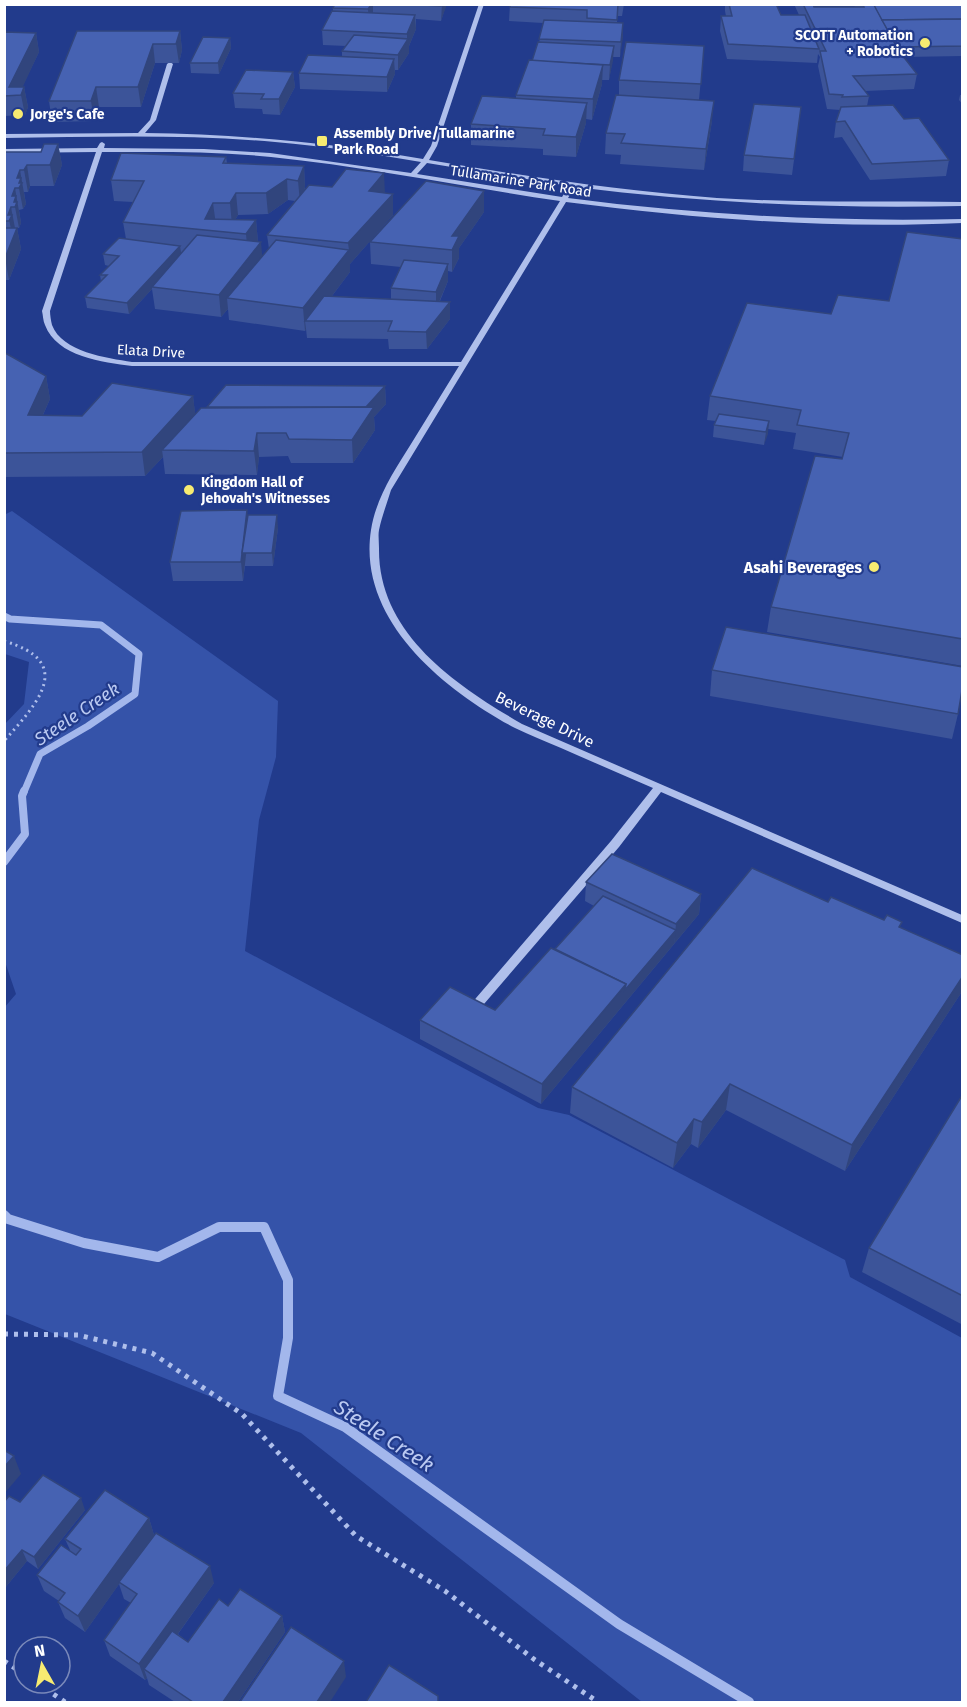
<svg xmlns="http://www.w3.org/2000/svg" width="967" height="1707" viewBox="0 0 967 1707" font-family="'Fira Sans',sans-serif">
	<rect width="100%" height="100%" fill="#223b8c"/>
	<path fill="#3553a9" d="M12,511L278,701L276,757L259,820L245,951L538,1108L569,1115L845,1260L850,1277L962,1338V1702H642L301,1433L5,1314L4,1008L16,994L4,959V725L24,704L29,662L5,654L4,515Z"/>
	<g fill="none" stroke-linecap="round" stroke-linejoin="round">
		<path stroke="#a3b7ec" stroke-width="7" d="M4,616L10,619L101,625L139,654L135,694L88,726L40,754L24,792"/>
		<path stroke="#a3b7ec" stroke-width="8" d="M4,862L25,834L22,796L24,791"/>
		<path stroke="#a3b7ec" stroke-width="10" d="M4,1215L8,1219L84,1243L158,1257L219,1227H264L288,1280V1338L278,1396L345,1427L619,1624L749,1702"/>
		<path stroke="#afbfeb" stroke-width="3" stroke-dasharray="2 4" stroke-linecap="butt" d="M4,641C76,662 38,703 4,741"/>
		<g stroke="#afbfeb" stroke-width="5" stroke-dasharray="4 6" stroke-linecap="butt">
			<path d="M4,1334L78,1335L152,1353L242,1414L356,1536L445,1591L535,1660L598,1702"/>
			<path d="M4,1661L24,1674"/>
			<path d="M37,1683L65,1702"/>
		</g>
		<path fill="#afbfeb" fill-rule="evenodd" d="M479,4H484L437,146L429,160C525,176 620,191 717,198C799,203 881,201 962,202V206C832,209 704,203 575,187L568,198C699,215 830,222 962,219V223C830,229 697,219 566,202L391,490C387,503 382,516 379,530C378,535 379,542 379,548C378,634 456,685 522,724L962,915V923L661,792L619,847L484,1004H476L474,1001L476,998L611,841L653,788C622,775 591,761 561,748C545,741 529,735 515,728C444,690 357,620 371,530C376,498 394,471 411,444C427,418 443,392 459,366H132C103,362 57,357 45,325C43,321 43,315 42,311L96,152L4,153V149L97,148L100,143L102,142L105,144L104,148L204,149L270,153L411,173L421,162C373,154 324,146 275,142C185,134 95,137 4,138V134L138,133L150,120L167,64L170,62L173,64L156,120L145,133C239,134 331,143 423,159L431,146ZM102,152C159,152 215,151 271,157C369,167 463,187 560,201L461,362H132C107,358 62,352 52,325C51,321 50,315 50,311ZM427,163L569,186L562,197L417,174Z"/>
	</g>
	<g fill="#3c5499" fill-rule="evenodd">
		<path d="M335,4H454V6L446,5L441,21L416,19V29L409,46V53L398,70H395V74L387,92L300,89L299,73L342,57V51L346,46L323,45L322,30L333,11V8Z"/>
		<path d="M510,4H624L622,16H617V23H623L620,57H613L609,80H602V84L592,120L586,119V123L576,157L543,155V149L471,145V124L516,98V95L532,61L539,43L543,23L509,21Z"/>
		<path d="M725,4H776L781,15H799L794,4H813L814,7H855L853,4H963V56L904,57L917,74L914,89L865,91L869,96L867,106L904,119L949,160L946,176L870,180L842,137L834,138L836,122L840,110L827,109L818,66L820,57L818,54L817,63L727,59L720,31L721,16H726L725,11Z"/>
		<path d="M77,31H180L182,50L179,63H155L141,107H99L94,121L52,122L49,101Z"/>
		<path d="M4,32L36,33L39,52L22,87H24L28,107L25,115L4,116Z"/>
		<path d="M230,38L231,48L219,74L191,73L190,63Z"/>
		<path d="M704,46L699,100L712,121L704,170L620,164L621,155L605,154L606,133L619,96V80Z"/>
		<path d="M293,72L295,87L280,115L263,114L262,109L235,108L233,93Z"/>
		<path d="M960,95H963V105L959,100Z"/>
		<path d="M801,107L792,175L743,171L744,155Z"/>
		<path d="M58,144L62,165L54,186H30L28,192H24L26,204L23,209L19,210L21,223L19,228H17L21,249L9,280H4V152H41Z"/>
		<path d="M226,157L227,163L304,166L305,187L304,191L385,193L393,194V215L350,264V272L332,296L391,299V288L401,267L371,264L370,242L484,212L459,248V258L452,272L448,271V281L440,301L450,302V319L427,349H389L388,339L307,338L306,329L305,331L229,320L228,309L221,317L155,309L152,289L129,314L87,308L85,297L101,281L100,275L109,266L105,265L103,254L126,239L123,222L133,202L114,201L111,180ZM288,200L295,201L267,235L269,249L262,257L258,242L256,220H235L238,215L268,214Z"/>
		<path d="M963,239V666L767,632L771,607L843,457L793,449L796,433L768,429L764,445L713,437L714,425L716,421L707,420L710,396L831,314L889,301Z"/>
		<path d="M4,353L46,376L50,399L43,415L82,416L193,396L195,414L208,408L207,407L385,386L386,404L374,417L375,430L353,463H291L288,456L259,457L257,475L165,474L163,457L145,476L4,477Z"/>
		<path d="M247,510V516L278,528L273,566H245L243,581H173L170,562Z"/>
		<path d="M712,670L958,714L952,739L710,696Z"/>
		<path d="M586,882L701,894L699,914L541,1104L420,1039V1020L495,1010L555,949L594,906L585,901Z"/>
		<path d="M828,902L901,928L963,955V990L845,1171L726,1110L698,1148L691,1144L673,1168L570,1113L572,1087Z"/>
		<path d="M963,1094V1325L862,1272L869,1248Z"/>
		<path d="M4,1502H20L85,1510L38,1569L27,1561L5,1588L4,1587Z"/>
		<path d="M149,1518L154,1535L214,1583L178,1634L188,1642L228,1606L282,1616L285,1632L238,1702H175L149,1685L147,1678L145,1680L110,1656L104,1640L131,1603L124,1599L119,1584L85,1632L65,1618L58,1602L59,1601L44,1591L37,1575L70,1550L65,1539Z"/>
	</g>
	<g fill="#31457d">
		<path d="M372,4H373V18L369,24L368,9Z"/>
		<path d="M442,4H445L446,7L441,21Z"/>
		<path d="M415,15L416,29L409,46V53L398,70V55L407,40V34Z"/>
		<path d="M623,23V38L620,57L621,42Z"/>
		<path d="M180,31L182,50L179,63L176,44Z"/>
		<path d="M36,33L39,52L19,95L9,87Z"/>
		<path d="M230,38L231,48L219,74L218,63Z"/>
		<path d="M153,44L155,63L141,107L138,87Z"/>
		<path d="M614,46L613,61L609,80L610,65Z"/>
		<path d="M394,59L395,74L387,92V77Z"/>
		<path d="M603,65L602,84L592,120L593,99Z"/>
		<path d="M293,72L295,87L280,115L279,99Z"/>
		<path d="M24,87L28,107L25,115L21,95Z"/>
		<path d="M96,87L99,107L94,121L91,101Z"/>
		<path d="M714,101L712,121L704,170L706,149Z"/>
		<path d="M587,103L586,123L576,157V137Z"/>
		<path d="M58,144L62,165L54,186L50,165Z"/>
		<path d="M27,165L30,186L28,192L24,170Z"/>
		<path d="M304,166L305,187L300,202L298,181Z"/>
		<path d="M20,170L25,199L26,204L23,209L17,178Z"/>
		<path d="M384,173L385,194L369,191Z"/>
		<path d="M287,179L288,200L268,214L266,193Z"/>
		<path d="M15,188L21,223L19,228L15,207L12,196Z"/>
		<path d="M484,191V212L459,248V258L452,272V236Z"/>
		<path d="M236,193L238,215L232,225L230,203Z"/>
		<path d="M393,194V215L350,264V272L313,321H305L306,329L305,331L303,308L349,250L348,243Z"/>
		<path d="M213,203L216,225L205,219Z"/>
		<path d="M11,207L15,228H17L21,249L9,280L5,258L13,238L8,215Z"/>
		<path d="M256,220L258,242L248,256L246,234Z"/>
		<path d="M261,242L263,264L227,298L228,309L221,317L219,295Z"/>
		<path d="M180,246L182,258L152,287V289L129,314L127,303Z"/>
		<path d="M448,264V281L436,309V292Z"/>
		<path d="M450,302V319L427,349L426,332Z"/>
		<path d="M46,376L50,399L32,439L28,415Z"/>
		<path d="M385,386L386,404L374,417L375,430L353,463L352,440L366,407Z"/>
		<path d="M193,396L196,420L162,450L163,457L145,476L142,452Z"/>
		<path d="M769,421L768,434L764,445L766,432Z"/>
		<path d="M257,433L259,457L257,475L254,451Z"/>
		<path d="M247,510L249,529L243,581L241,562Z"/>
		<path d="M277,515L278,528L273,566L272,553Z"/>
		<path d="M701,894L699,914L674,944L676,924Z"/>
		<path d="M676,930L674,944L541,1104L542,1084L626,984Z"/>
		<path d="M963,976V990L845,1171L852,1145Z"/>
		<path d="M730,1084L726,1110L698,1148L702,1122Z"/>
		<path d="M694,1119L691,1144L673,1168L677,1143Z"/>
		<path d="M14,1456L21,1474L4,1494V1467Z"/>
		<path d="M81,1498L85,1510L38,1569L34,1557Z"/>
		<path d="M149,1518L154,1535L85,1632L78,1616Z"/>
		<path d="M22,1550L27,1561L5,1588L4,1586V1571Z"/>
		<path d="M210,1566L214,1583L150,1673L144,1669L147,1678L145,1680L139,1664Z"/>
		<path d="M282,1616L285,1632L238,1702H223Z"/>
		<path d="M344,1661L346,1677L330,1702H317Z"/>
	</g>
	<g fill="#4662b2" stroke="#31457d" stroke-width="1.5">
		<path d="M335,4H372L368,9L333,8Z"/>
		<path d="M405,4H442L441,6Z"/>
		<path d="M510,4H618L617,20L587,18V10L510,7Z"/>
		<path d="M729,4H776L781,15H805L819,49L728,44L721,16H732Z"/>
		<path d="M803,4H813L814,7H864L863,4H874L899,51L917,74L853,76L869,96L842,97L843,95L829,94L820,51H826Z"/>
		<path d="M963,4V19L882,20L874,5Z"/>
		<path d="M332,11L415,15L407,34L322,30Z"/>
		<path d="M963,19V46L897,47L882,20Z"/>
		<path d="M544,20L623,23L621,42L539,39Z"/>
		<path d="M77,31H180L176,44H153L138,87H96L91,101H49Z"/>
		<path d="M4,32L36,33L9,87H24L21,95L4,96Z"/>
		<path d="M354,35L408,39L398,55L342,51Z"/>
		<path d="M203,37L230,38L218,63H190Z"/>
		<path d="M538,42L614,46L610,65L532,61Z"/>
		<path d="M626,42L704,46L701,84L619,80Z"/>
		<path d="M308,55L394,59L387,77L299,73Z"/>
		<path d="M529,60L603,65L593,99L516,95Z"/>
		<path d="M246,70L293,72L279,99H261L264,94L233,93Z"/>
		<path d="M616,95L714,101L706,149L621,143L625,134L606,133Z"/>
		<path d="M482,96L587,103L576,137L543,135L545,129L471,124Z"/>
		<path d="M754,104L801,107L794,159L744,155Z"/>
		<path d="M893,105L904,119L919,118L949,160L872,164L845,121L836,122L841,107Z"/>
		<path d="M44,144H58L50,165H27L24,170H20L17,178H21L19,183H22L19,188H15L12,196H16L14,202H17L15,207H11L8,215H12L9,221H4V152H41Z"/>
		<path d="M121,153L226,157L223,163L304,166L298,181L287,179L266,193H236L230,203H213L205,219L256,220L246,234L123,222L144,181L111,180Z"/>
		<path d="M346,169L384,173L369,191L393,194L348,243L267,235L309,185L332,187Z"/>
		<path d="M426,181L484,191L452,236H459L452,250L370,242Z"/>
		<path d="M4,228H17L5,258H4Z"/>
		<path d="M907,232L963,239V639L771,607L815,456L842,459L849,433L797,425L801,410L710,396L747,303L831,314L838,295L889,301Z"/>
		<path d="M197,235L261,242L219,295L152,287Z"/>
		<path d="M119,238L180,246L127,303L85,297L107,275H100L119,256L103,254Z"/>
		<path d="M276,240L349,250L303,308L227,298Z"/>
		<path d="M404,260L448,264L436,292L391,288Z"/>
		<path d="M324,296L450,302L426,332L388,331L392,321H305Z"/>
		<path d="M4,353L7,354L46,376L28,415L82,416L112,383L193,396L142,452L4,453Z"/>
		<path d="M226,385L385,386L366,407H207Z"/>
		<path d="M374,407L352,440L289,439L286,433H257L254,451L162,450L201,408Z"/>
		<path d="M719,414L769,421L766,432L714,425Z"/>
		<path d="M247,510L241,562H170L181,511Z"/>
		<path d="M248,515H277L272,553H242Z"/>
		<path d="M726,627L963,667V684L958,714L712,670Z"/>
		<path d="M612,854L701,894L676,924L586,882Z"/>
		<path d="M752,868L828,902L831,897L884,920L887,915L902,922L899,927L963,955V976L852,1145L730,1084L702,1122L694,1119L677,1143L572,1087Z"/>
		<path d="M603,896L676,930L625,990L626,984L555,949Z"/>
		<path d="M551,948L626,984L542,1084L420,1020L450,987L495,1010Z"/>
		<path d="M963,1094V1296L869,1248Z"/>
		<path d="M4,1450L14,1456L4,1467Z"/>
		<path d="M43,1475L81,1498L34,1557L22,1550L4,1571V1502L9,1496L20,1502Z"/>
		<path d="M105,1490L149,1518L78,1616L58,1602L65,1593L37,1575L61,1545L76,1555L81,1549L65,1539Z"/>
		<path d="M156,1533L210,1566L139,1664L104,1640L137,1594L119,1582Z"/>
		<path d="M240,1589L282,1616L223,1702H193L144,1669L172,1631L188,1642L219,1599L228,1606Z"/>
		<path d="M291,1627L344,1661L317,1702H240Z"/>
		<path d="M389,1665L438,1696V1702H366Z"/>
	</g>
	<g fill="#f7eb71" stroke="#223b8c" stroke-width="2">
		<circle cx="925" cy="43" r="6"/>
		<circle cx="18" cy="114" r="6"/>
		<rect x="316" y="135" width="12" height="12" rx="3"/>
		<circle cx="189" cy="490" r="6"/>
		<circle cx="874" cy="567" r="6"/>
	</g>
	<g text-anchor="middle" stroke-width="4.5" stroke-linejoin="round" paint-order="stroke">
		<g font-size="14" font-weight="bold" fill="#fff" stroke="#223b8c" text-anchor="start">
			<text x="913" y="40" text-anchor="end">SCOTT Automation<tspan x="913" dy="16">+ Robotics</tspan></text>
			<text x="30" y="119">Jorge's Cafe</text>
			<text x="334" y="138">Assembly Drive/Tullamarine<tspan x="334" dy="16">Park Road</tspan></text>
			<text x="201" y="487">Kingdom Hall of<tspan x="201" dy="16">Jehovah's Witnesses</tspan></text>
		</g>
		<g font-size="14" fill="#fff" stroke="#223b8c">
			<text transform="translate(521 181) rotate(9)" y="5">Tullamarine Park Road</text>
			<text transform="translate(151 351) rotate(3)" y="5">Elata Drive</text>
		</g>
		<g font-size="16" font-weight="bold" fill="#fff" stroke="#223b8c" text-anchor="end">
			<text x="862" y="573">Asahi Beverages</text>
		</g>
		<g font-size="16" fill="#fff" stroke="#223b8c">
			<text transform="translate(545 719) rotate(26)" y="6">Beverage Drive</text>
		</g>
		<g font-size="18" font-style="italic" fill="#bbcaf2" stroke="#223b8c">
			<text transform="translate(77 714) rotate(-34)" y="6">Steele Creek</text>
		</g>
		<g font-size="21" font-style="italic" fill="#bbcaf2" stroke="#223b8c">
			<text transform="translate(384 1436) rotate(33)" y="7">Steele Creek</text>
		</g>
	</g>
	<rect width="967" height="1707" fill="none" stroke="#ffffff" stroke-width="12"/>
	<g transform="translate(42 1665) rotate(351)"><circle r="28" fill="#223b8c" stroke="#7a89ba" stroke-width="1.5"/>
	<path d="M0-4.5L10 22L0 15L-10 22Z" fill="#f7eb71"/>
	<text y="-9" font-size="16" font-weight="bold" text-anchor="middle" fill="#ffffff">N</text>
	</g>
</svg>
